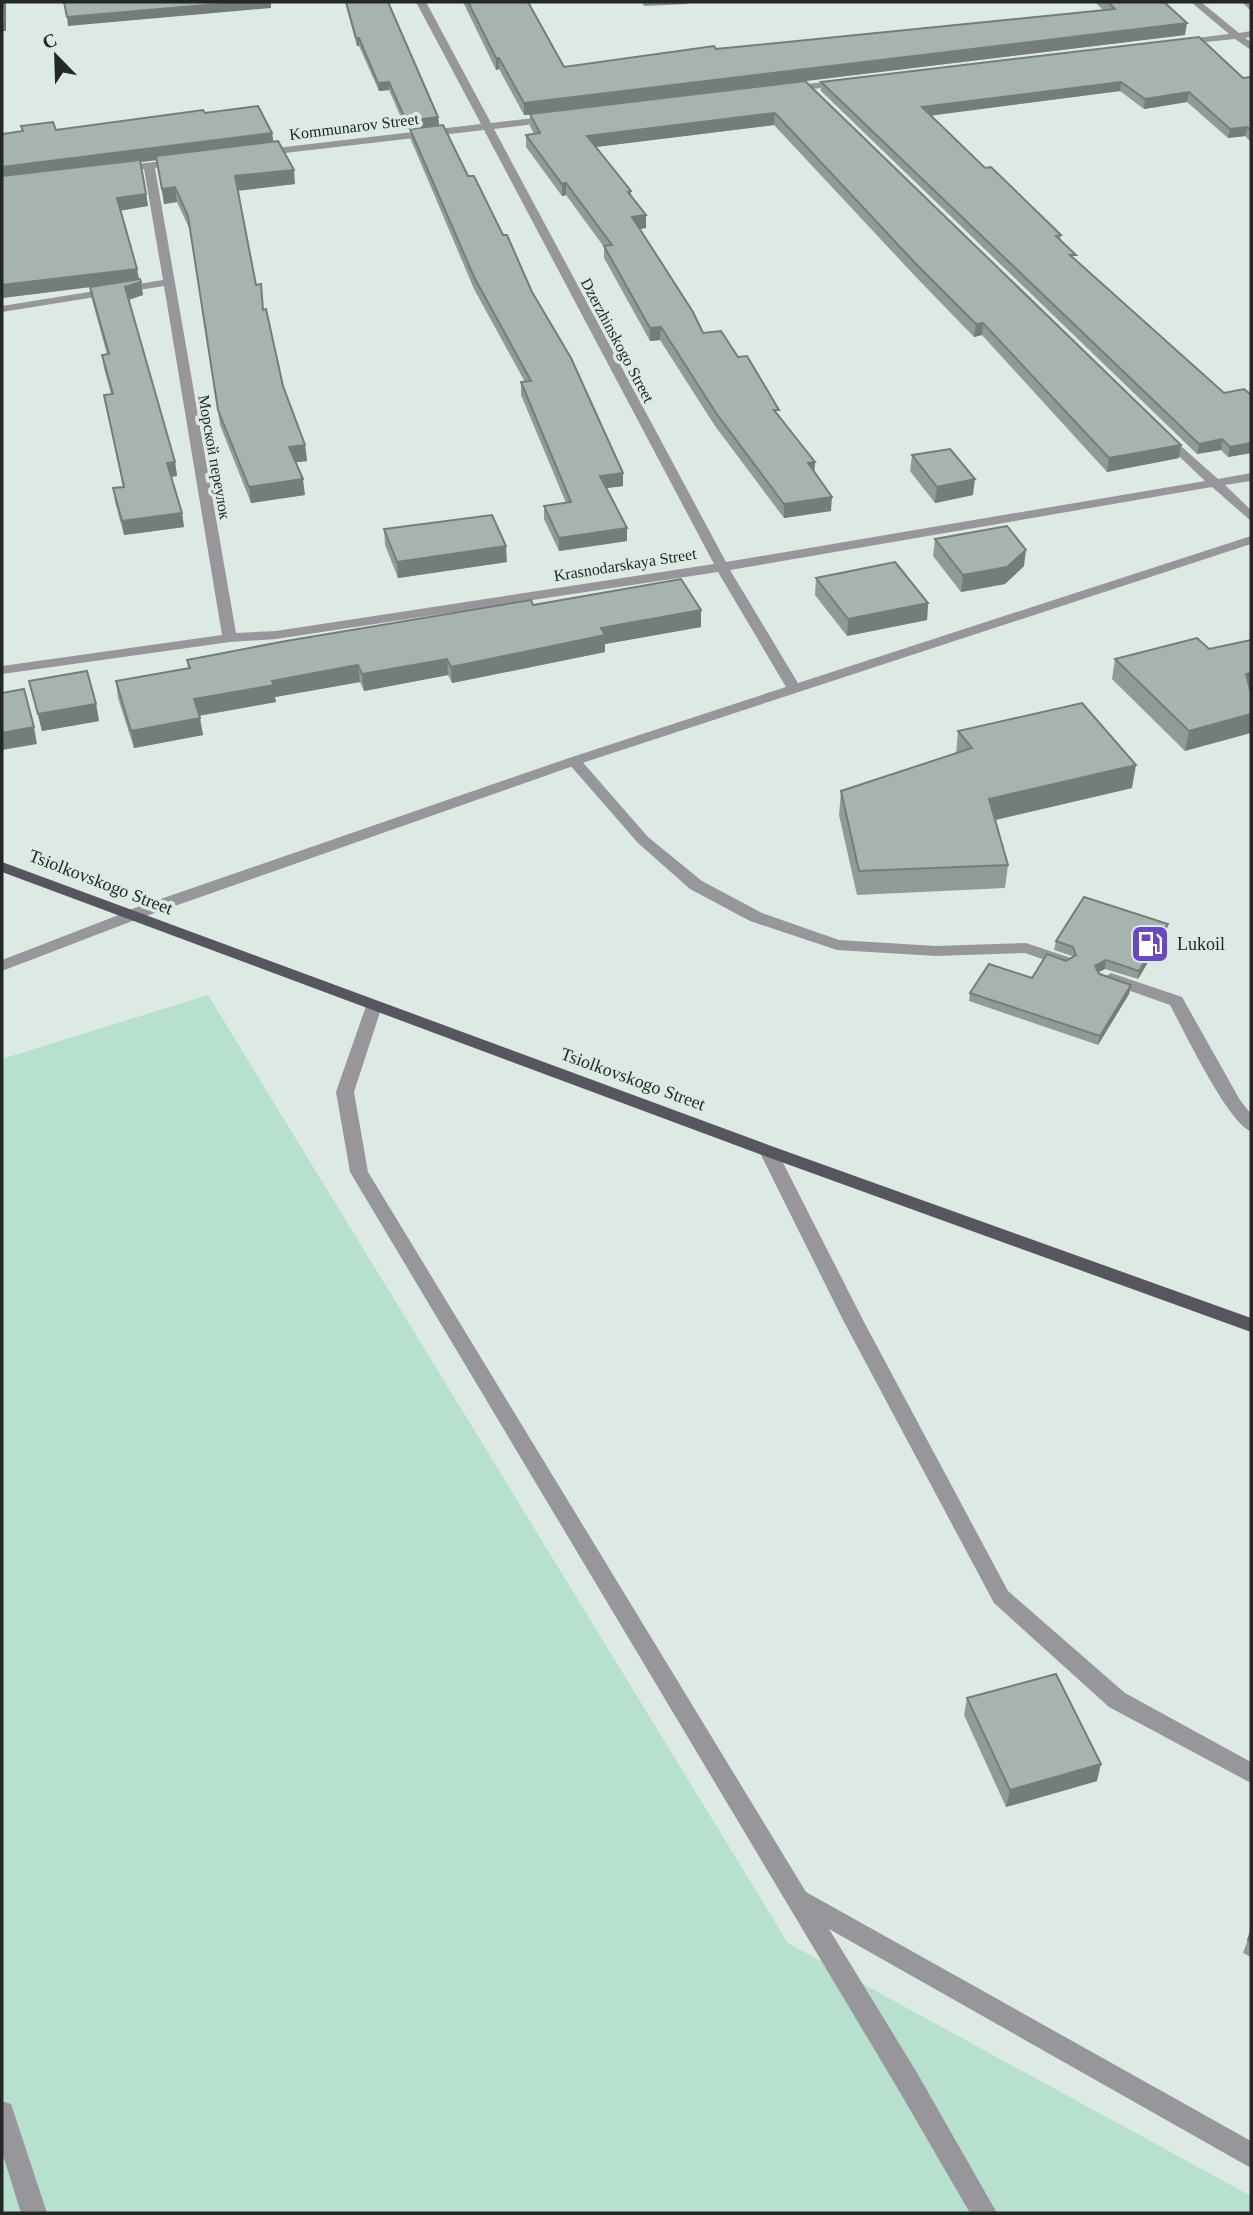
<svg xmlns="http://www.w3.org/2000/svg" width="1253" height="2215" viewBox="0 0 1253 2215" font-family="Georgia,serif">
	<rect width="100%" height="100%" fill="#ddeae4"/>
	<path fill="#b8e0cf" d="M208,995L788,1943L1251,2196V2213H2V1059Z"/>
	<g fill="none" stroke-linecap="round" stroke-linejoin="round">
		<g fill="#97979b" fill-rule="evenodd">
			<path d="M574,757L579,758L648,837L702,881L762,913L839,940L936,946L1026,943L1071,958L1073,962L1065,967L1025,953L936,956L837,950L750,921L690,889L638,843L569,764L567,761Z"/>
			<path d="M129,911L135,912L137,916L135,920L2,971V960Z"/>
			<path d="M1111,973L1182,997L1240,1100L1251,1114V1131C1229,1125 1183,1029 1170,1005L1105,982L1103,978Z"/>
			<path d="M374,1000L382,1006L354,1092L368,1172L806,1892L1251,2141V2168L829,1929L916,2071L997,2213H970L898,2089L350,1172L336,1092L366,1006Z"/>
			<path d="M768,1145L777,1151L864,1322L1008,1591L1125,1693L1251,1762V1783L1109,1707L994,1603L844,1322L759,1151Z"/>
			<path d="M2,2101L11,2104L14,2113L47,2213H21L2,2152Z"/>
		</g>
		<g fill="#97979b" fill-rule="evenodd">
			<path d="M416,2H426L491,123L551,116L556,119L551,122L494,129L726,562L1205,481L1161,439L1159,436L1165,432L1218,479L1251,473V481L1225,485L1251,510V521L1212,487L730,570L798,683L1251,536V544L579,764L135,920H123L121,916L123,912L569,758L786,687L718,572L276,639L230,642L2,674V666L222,635L164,286L2,312V306L163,280L144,169L116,171L115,169L120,166L179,159L184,162L155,168L236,633L276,631L714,564L484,130L259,156L254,153L259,150L481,124Z"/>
			<path d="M1191,2H1201L1239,33L1251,31V37L1245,38L1251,42V50L1235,39L1177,45V41L1180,40L1229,34Z"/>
			<path d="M843,80L848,83L847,85L787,92L782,89L787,86Z"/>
		</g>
		<path fill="#57565e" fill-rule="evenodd" d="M2,862L774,1147L1251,1318V1332L762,1155L2,872Z"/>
	</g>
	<g fill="#909a96">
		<path d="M345,2H388L438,117L439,125L503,235L532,292L623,486L606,488L627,541L559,551L544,519V506L566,503L521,395V382H525L474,289L411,140L410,129H406L389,90L379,91L359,46H357Z"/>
		<path d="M463,2H528L564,67L716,49L1103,10L1095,2H1164L1185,35L805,81L1181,445L1179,458L1107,472L982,335L974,337L915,276L774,125L596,147L631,191V197L646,215V228L640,229L703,333L779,417L815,462L814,472L831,511L784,518L715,426L660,340L650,341L604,258V247L566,195L562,196L526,147V135L534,134L530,126V115H524L499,69L496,70Z"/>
		<path d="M642,2H688V4L644,6Z"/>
		<path d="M1242,2H1251V11Z"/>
		<path d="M1243,78L1251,79V142L1245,136L1228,138L1187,102L1144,109L1120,91L930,115L985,168L1061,235L1060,240L1075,260L1224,393L1251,395V453L1228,457L1221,450L1197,454L821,91V82Z"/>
		<path d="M205,113L272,133L273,142L295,184L238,190L256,285L283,386L305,445L307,461L296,462L305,495L251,503L220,425L190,230L177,202L164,204L157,160L141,162L148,206L120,210L137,269L143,295L129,300L175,462L177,476L171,477L182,513L184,527L124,535L115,502L113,488L123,487L104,395L111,394L104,368L102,355L107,354L92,300L90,287L2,298V134L22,131L21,126L56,130Z"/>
		<path d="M912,455L973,495L935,503L910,471Z"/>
		<path d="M384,529L507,562L398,578L385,545Z"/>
		<path d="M935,539L1024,566L1005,584L961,592L933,556Z"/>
		<path d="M816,578L928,603L927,620L847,636L815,595Z"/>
		<path d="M533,605L701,627L605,644V652L452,683L448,675L364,691L360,682L275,697L276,702L199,716L203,735L134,748L118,698L116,681L188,668L187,660Z"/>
		<path d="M1115,659L1251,693L1185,751L1112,679Z"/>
		<path d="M29,681L96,704L99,721L42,731Z"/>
		<path d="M958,731L1132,788L996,820L1008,865L1005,888L857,895L839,815L841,791L956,754Z"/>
		<path d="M1166,932L1138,979L1105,969L1098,972L1131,985L1129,994L1098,1045L969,1001L970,993L1032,978L1072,957V956L1054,950L1056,941Z"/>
		<path d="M967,1698L1097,1781L1006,1807L964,1715Z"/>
		<path d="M1251,1931V1957L1243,1953Z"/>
	</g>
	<g fill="#757d7a">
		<path d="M4,2H6V31H2Z"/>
		<path d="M241,2H271V8L68,26L67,17Z"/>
		<path d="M1187,23L1185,35L524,115V103Z"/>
		<path d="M356,38H359V46H357Z"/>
		<path d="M496,58H499V69L496,70Z"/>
		<path d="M389,82V90L379,91L378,83Z"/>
		<path d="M1121,82L1120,91L921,117L922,107Z"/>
		<path d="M1189,92L1187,102L1144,109L1145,99Z"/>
		<path d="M775,113L774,125L587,148V136Z"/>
		<path d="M438,117L439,125L406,129V121Z"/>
		<path d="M1247,127L1245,136L1228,138L1230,129Z"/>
		<path d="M272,133L274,145L2,180V167Z"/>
		<path d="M294,170L295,184L237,191L235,176Z"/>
		<path d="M566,183V195L562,196V184Z"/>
		<path d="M175,187L177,202L164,204L162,189Z"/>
		<path d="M146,194L148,206L119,211L117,198Z"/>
		<path d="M646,215V228L632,230V217Z"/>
		<path d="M137,269L139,281L2,298V285Z"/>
		<path d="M141,282L143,295L127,300L125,287Z"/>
		<path d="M983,323L982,335L974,337L976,324Z"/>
		<path d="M661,327L660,340L650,341V328Z"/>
		<path d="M1222,439L1221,450L1197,454L1199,444Z"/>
		<path d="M1251,443V453L1228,457L1230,447Z"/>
		<path d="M305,445L307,461L291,463L289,447Z"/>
		<path d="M1181,445L1179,458L1107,472L1109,458Z"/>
		<path d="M175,462L177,476L169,477L167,463Z"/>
		<path d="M815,462L814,476L808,463Z"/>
		<path d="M623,473V486L600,489V476Z"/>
		<path d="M303,479L305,495L251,503L249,487Z"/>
		<path d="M975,479L973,495L935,503L937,487Z"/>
		<path d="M832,497L831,511L784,518V504Z"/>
		<path d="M182,513L184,527L124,535L122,521Z"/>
		<path d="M627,528V541L559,551V538Z"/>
		<path d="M506,546L507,562L398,578L397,562Z"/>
		<path d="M1026,550L1024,566L1005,584L961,592L963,575Z"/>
		<path d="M928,603L927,620L847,636L848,619Z"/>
		<path d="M701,610V627L605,644V652L452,683L451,667L601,628Z"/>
		<path d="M447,659L448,675L364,691L362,674Z"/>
		<path d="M358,665L360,682L275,697L276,702L196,716L194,699L272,681Z"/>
		<path d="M1251,673V691L1246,674Z"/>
		<path d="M96,704L99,721L42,731L38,714Z"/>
		<path d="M1251,714V733L1185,751L1189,731Z"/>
		<path d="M200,718L203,735L134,748L131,731Z"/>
		<path d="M34,727L37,744L2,750V733Z"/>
		<path d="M1136,765L1132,788L986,822L989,799Z"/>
		<path d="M1168,924L1166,932L1138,979L1139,971Z"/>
		<path d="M1106,960L1105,969L1093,975L1095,966Z"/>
		<path d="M1131,985L1129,994L1098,1045L1100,1036Z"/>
		<path d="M1101,1764L1097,1781L1006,1807L1010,1790Z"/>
	</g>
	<g fill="#a7b3ae" stroke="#757d7a" stroke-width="2">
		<path d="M2,2H4L5,22H2Z"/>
		<path d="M64,2H241L67,17Z"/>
		<path d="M346,2H388L438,117L406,121L389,82L378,83L359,38H356Z"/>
		<path d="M468,2H528L564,67L714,46L716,49L1115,9L1108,2H1164L1187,23L524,103L499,58H496Z"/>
		<path d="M1199,37L1243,78L1250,77L1251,79V131L1247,127L1230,129L1189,92L1145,99L1121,82L922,107L985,168L991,167L1061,235L1056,236L1076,255H1070L1224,393L1244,389L1251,395V443L1230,447L1222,439L1199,444L821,82Z"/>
		<path d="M805,81L1181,445L1109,458L983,323L976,324L916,264L775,113L587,136L631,191L628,192L646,215L632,217L693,312L703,333L721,331L738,357L747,356L779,410H774L815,462L808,463L832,497L784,504L716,413L661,327L650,328L604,246L612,245L566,183L562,184L526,135L540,133L530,114Z"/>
		<path d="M258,106L272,133L2,167V134L23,131L21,126L53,122L56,130L203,110L205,113Z"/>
		<path d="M443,125L468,176H474L503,235H507L532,292L571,358L623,473L600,476L627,528L559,538L544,506L571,502L521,382L531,381L474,277L410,129Z"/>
		<path d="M278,141L294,170L235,176L256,285L261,284L263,310L266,309L283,386L305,445L289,447L303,479L249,487L218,410L188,216L175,187L162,189L156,156Z"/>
		<path d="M140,160L146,194L117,198L137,269L2,285V176Z"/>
		<path d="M140,279L141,282L125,287L175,462L167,463L182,513L122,521L113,488L124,487L104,395L113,394L102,355L109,354L90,287Z"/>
		<path d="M950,449L975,479L937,487L912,455Z"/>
		<path d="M492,515L506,546L397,562L384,529Z"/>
		<path d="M1007,526L1026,550L1007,567L963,575L935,539Z"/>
		<path d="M895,562L928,603L848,619L816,578Z"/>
		<path d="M681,579L701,610L601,628L605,635L451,667L447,659L362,674L358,665L272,681L274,685L194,699L200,718L131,731L116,681L190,668L187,660L286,641L531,600L533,605Z"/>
		<path d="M1197,638L1209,649L1251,640V673L1246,674L1251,693V714L1189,731L1115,659Z"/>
		<path d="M87,671L96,704L38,714L29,681Z"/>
		<path d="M24,689L34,727L2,733V693Z"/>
		<path d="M1082,703L1136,765L989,799L1008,865L859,871L841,791L972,748L958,731Z"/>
		<path d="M1084,897L1168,924L1139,971L1106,960L1095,966L1099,974L1131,985L1100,1036L970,993L989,964L1032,978L1047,954L1066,961L1076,955L1073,947L1056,941Z"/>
		<path d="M1056,1674L1101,1764L1010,1790L967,1698Z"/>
		<path d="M1251,1931V1941L1248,1940Z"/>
	</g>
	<defs>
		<symbol id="fuel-square" viewBox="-11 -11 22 22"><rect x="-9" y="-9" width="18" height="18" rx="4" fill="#6a48c0" stroke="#ddeae4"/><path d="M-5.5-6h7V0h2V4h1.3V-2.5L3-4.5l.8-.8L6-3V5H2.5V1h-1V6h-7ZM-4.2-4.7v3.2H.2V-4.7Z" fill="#fff"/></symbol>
	</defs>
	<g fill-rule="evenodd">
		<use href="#fuel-square" x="1128" y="922" width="44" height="44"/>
	</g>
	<g text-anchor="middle" stroke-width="7" stroke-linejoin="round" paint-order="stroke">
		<g font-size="16" fill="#232826" stroke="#ddeae4">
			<text transform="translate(354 126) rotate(-7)" y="6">Kommunarov Street</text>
			<text transform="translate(618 340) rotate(62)" y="6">Dzerzhinskogo Street</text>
			<text transform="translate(215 457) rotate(80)" y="6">Морской переулок</text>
			<text transform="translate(625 564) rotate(-9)" y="6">Krasnodarskaya Street</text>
		</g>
		<g font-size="18" fill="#232826" stroke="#ddeae4">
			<text transform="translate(101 882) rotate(21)" y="6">Tsiolkovskogo Street</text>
			<text transform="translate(633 1079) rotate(20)" y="6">Tsiolkovskogo Street</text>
		</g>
		<g font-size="18" fill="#232826" stroke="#ddeae4" text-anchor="start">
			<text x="1177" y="950">Lukoil</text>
		</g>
	</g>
	<rect width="1253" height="2215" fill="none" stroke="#232826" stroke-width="7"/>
	<g transform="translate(56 56) rotate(337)" stroke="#ddeae4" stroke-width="5" paint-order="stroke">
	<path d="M0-5L12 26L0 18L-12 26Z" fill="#232826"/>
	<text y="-10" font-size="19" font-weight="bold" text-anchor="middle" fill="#232826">С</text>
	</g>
</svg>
